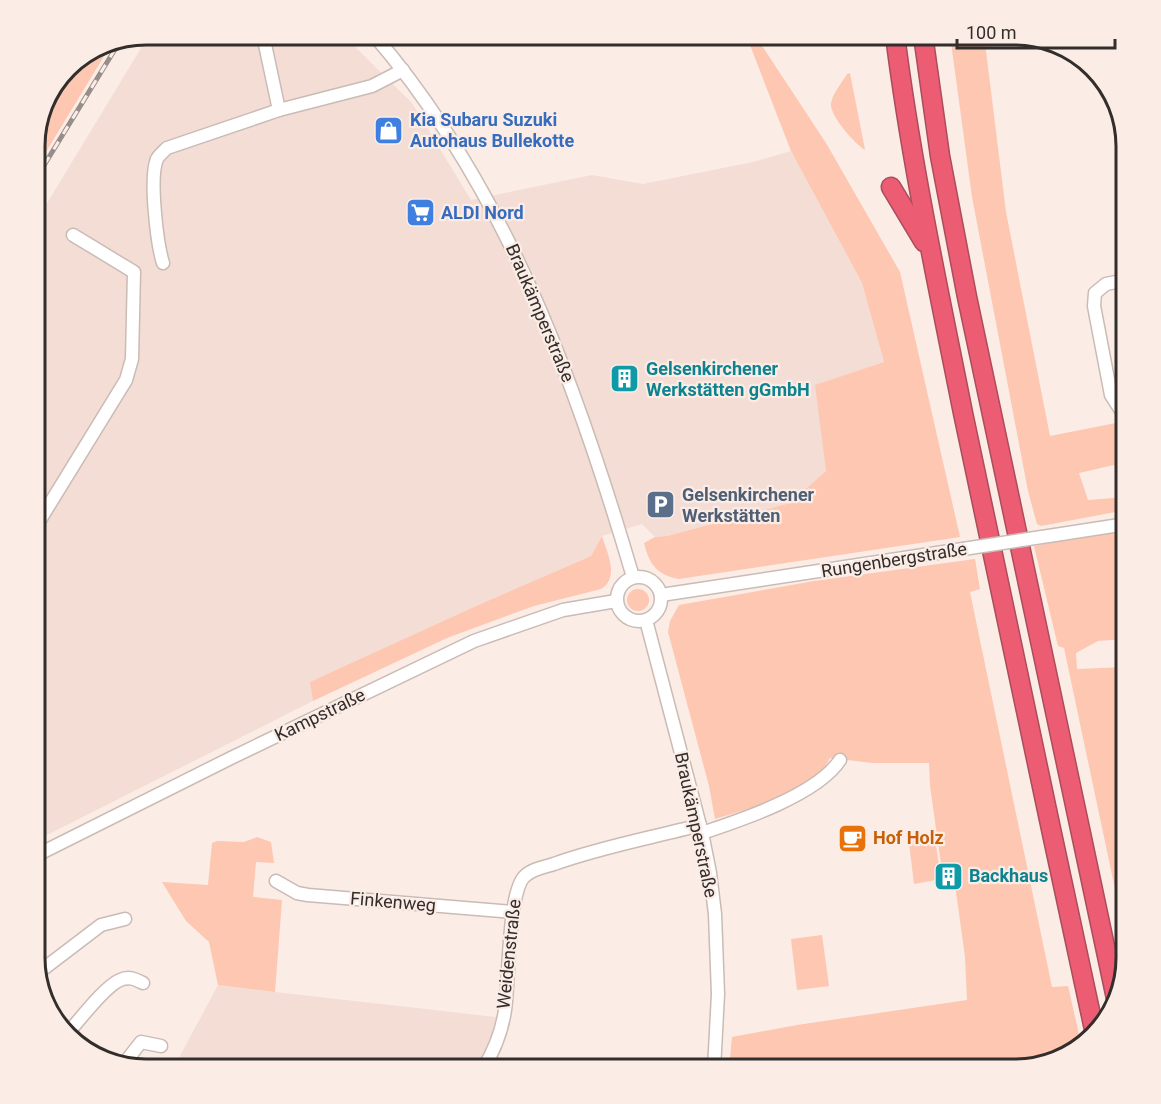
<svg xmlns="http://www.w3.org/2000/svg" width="1161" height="1104" viewBox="0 0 1161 1104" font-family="Roboto,sans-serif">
	<rect width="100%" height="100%" fill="#fbece6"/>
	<g fill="#f4ddd5">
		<path d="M149,35H343L412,103L471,200L592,175L643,184L753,162L791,151L862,283L884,362L816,385L826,471L790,503L667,536L655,537L642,524L602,536L591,556L476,606L311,682L313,701L35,841V223Z"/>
		<path d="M218,985L275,992L496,1017L489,1044L477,1069H173Z"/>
	</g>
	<g fill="#fdc7b1">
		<path d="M704,35H755L826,143L900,272L960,537L679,579C657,575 649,564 644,543L655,537L667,536L790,503L826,471L815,385L884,362L862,283L791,151L748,40Z"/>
		<path d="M950,35H984L1006,212L1050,436L1126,421V471L1116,473L1114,465L1079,473L1088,500L1126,497V510L1041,526L1037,524L1028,491L972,197Z"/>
		<path d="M109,48L35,170V139L41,116L76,61Z"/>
		<path d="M850,73L865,150C855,144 830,116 831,104C832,94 842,83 847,74Z"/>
		<path d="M1126,528V639L1098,641L1076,653L1077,669L1126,667V941L1064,648L1058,646L1034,546Z"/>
		<path d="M602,536C607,553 620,577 601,589L534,606L447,638L313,701L310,682L476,606L591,556Z"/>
		<path d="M975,559L980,589L970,592L1052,987L1068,986L1081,1043L1022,1069H729L732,1037L797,1025L967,1000L965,957L953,870L942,871L930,786L929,763H873L830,758C825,767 819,778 809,784C783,799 744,810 715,819L709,786L668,632L670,621L679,605L814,581Z"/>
		<circle cx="638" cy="600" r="11"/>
		<path d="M934,832L941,879L914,884L908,834Z"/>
		<path d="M257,837L271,842L274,863L256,862L253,897L282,900L275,992L218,985L209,942L186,921L162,882L208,885L212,843L217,841L244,842Z"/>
		<path d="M822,935L829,986L797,990L791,939Z"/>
	</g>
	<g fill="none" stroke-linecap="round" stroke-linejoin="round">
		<defs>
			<g id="minor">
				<path d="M263,35L279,110"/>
				<path d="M374,35C507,190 576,383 633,577"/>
				<path d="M1120,126L1126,169"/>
				<path d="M163,263C157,244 149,177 157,159C159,155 164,151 167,148L279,110L372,86L403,70"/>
				<path d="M1120,409L1111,395L1094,306L1095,293L1106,284L1126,280"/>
				<path d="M35,528L126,380L132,359L134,272L73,235"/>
				<path d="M1055,535L1126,524"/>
				<circle cx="639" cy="599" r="22"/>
				<path d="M661,595L963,549"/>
				<path d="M646,620L702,833L710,873L715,914L718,994L714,1069"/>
				<path d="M702,833C741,820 817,795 840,760"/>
				<path d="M35,856L231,758L474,641L563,610L616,601"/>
				<path d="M276,881L297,893L308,895L513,912"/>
				<path d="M38,973L101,925L125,919"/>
				<path d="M66,1035C79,1021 104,987 120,980C129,976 135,979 143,983"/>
				<path d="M123,1065L141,1042L161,1046"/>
				<path d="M483,1069C494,1051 502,1031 505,1010C509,984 508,890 525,876C532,869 544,867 554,864C601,847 651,838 700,825"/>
			</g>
			<g id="highway">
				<path d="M895,35C911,162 938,287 963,413C1005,620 1051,827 1095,1034"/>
				<path d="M923,35L940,156L967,297L1117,1003"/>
				<path d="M891,187L924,242"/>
			</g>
		</defs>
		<use href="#minor" stroke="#cabbb5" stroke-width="15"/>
		<use href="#highway" stroke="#ab4d5a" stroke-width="21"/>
		<use href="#minor" stroke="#fff" stroke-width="12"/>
		<use href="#highway" stroke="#ec5d74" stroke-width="18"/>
		<defs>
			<path id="rail" d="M35,180L117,46"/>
		</defs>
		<use href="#rail" stroke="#978d89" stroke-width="5"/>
		<use href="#rail" stroke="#fbece6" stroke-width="3" stroke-dasharray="9" stroke-linecap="butt"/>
		<defs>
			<path id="minor-bridge" d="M963,549L1055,535"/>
		</defs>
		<use href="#minor-bridge" stroke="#cabbb5" stroke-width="15" stroke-linecap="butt"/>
		<use href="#minor-bridge" stroke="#fff" stroke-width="12"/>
	</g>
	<defs>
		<symbol id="shop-square" viewBox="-11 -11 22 22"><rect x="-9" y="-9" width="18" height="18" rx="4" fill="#3f7fe0" stroke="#fbece6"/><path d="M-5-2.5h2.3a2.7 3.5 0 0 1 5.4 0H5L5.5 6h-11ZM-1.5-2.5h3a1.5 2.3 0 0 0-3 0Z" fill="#fff"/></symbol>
		<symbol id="supermarket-square" viewBox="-11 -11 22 22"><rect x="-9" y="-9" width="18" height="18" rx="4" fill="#3f7fe0" stroke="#fbece6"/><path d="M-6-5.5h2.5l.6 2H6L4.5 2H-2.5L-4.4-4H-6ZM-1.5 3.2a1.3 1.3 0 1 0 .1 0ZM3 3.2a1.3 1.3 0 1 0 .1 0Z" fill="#fff"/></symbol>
		<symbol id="building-square" viewBox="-11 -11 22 22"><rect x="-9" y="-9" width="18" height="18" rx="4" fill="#0f9aa8" stroke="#fbece6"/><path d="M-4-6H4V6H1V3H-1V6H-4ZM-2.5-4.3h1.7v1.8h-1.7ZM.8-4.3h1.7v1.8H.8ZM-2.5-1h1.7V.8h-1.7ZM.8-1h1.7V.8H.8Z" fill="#fff"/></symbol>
		<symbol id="parking-square" viewBox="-11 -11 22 22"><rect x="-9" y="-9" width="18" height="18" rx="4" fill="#5c6f8a" stroke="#fbece6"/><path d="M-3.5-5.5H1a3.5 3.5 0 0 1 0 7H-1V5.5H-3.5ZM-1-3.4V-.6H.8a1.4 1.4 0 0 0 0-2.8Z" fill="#fff"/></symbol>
		<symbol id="cafe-square" viewBox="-11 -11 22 22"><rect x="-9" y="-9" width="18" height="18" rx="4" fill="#e8710a" stroke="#fbece6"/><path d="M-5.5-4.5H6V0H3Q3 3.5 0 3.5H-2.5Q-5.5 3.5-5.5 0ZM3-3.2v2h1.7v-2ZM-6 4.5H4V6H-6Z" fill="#fff"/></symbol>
	</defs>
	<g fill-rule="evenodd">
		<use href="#shop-square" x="372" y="114" width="33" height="33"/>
		<use href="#supermarket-square" x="404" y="196" width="33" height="33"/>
		<use href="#building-square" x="608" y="362" width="33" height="33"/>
		<use href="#parking-square" x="644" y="488" width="33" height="33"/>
		<use href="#cafe-square" x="836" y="822" width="33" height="33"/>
		<use href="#building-square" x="932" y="860" width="33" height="33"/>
	</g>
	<g text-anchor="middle" stroke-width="4.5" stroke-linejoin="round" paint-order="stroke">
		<g font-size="18" font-weight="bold" fill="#366cbe" stroke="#fbece6" text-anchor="start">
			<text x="410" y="126">Kia Subaru Suzuki<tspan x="410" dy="21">Autohaus Bullekotte</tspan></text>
			<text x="441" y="219">ALDI Nord</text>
		</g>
		<g font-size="18" fill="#332e2b" stroke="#fbece6">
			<text transform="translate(540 313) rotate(67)" y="6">Braukämperstraße</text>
			<text transform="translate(894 560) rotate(-9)" y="6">Rungenbergstraße</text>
			<text transform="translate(320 715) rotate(-26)" y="6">Kampstraße</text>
			<text transform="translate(696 825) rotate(78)" y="6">Braukämperstraße</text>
			<text transform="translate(393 902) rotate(5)" y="6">Finkenweg</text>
			<text transform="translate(509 954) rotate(-84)" y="6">Weidenstraße</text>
		</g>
		<g font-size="18" font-weight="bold" fill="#0d838f" stroke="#fbece6" text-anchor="start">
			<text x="646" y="375">Gelsenkirchener<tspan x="646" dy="21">Werkstätten gGmbH</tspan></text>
			<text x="969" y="882">Backhaus</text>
		</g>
		<g font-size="18" font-weight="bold" fill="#4e5e75" stroke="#fbece6" text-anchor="start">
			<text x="682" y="501">Gelsenkirchener<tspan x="682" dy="21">Werkstätten</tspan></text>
		</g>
		<g font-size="18" font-weight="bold" fill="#c56008" stroke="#fbece6" text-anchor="start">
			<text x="873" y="844">Hof Holz</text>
		</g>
	</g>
	<path d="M0 0H1161V1104H0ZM146 45H1015A101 101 0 0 1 1116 146V958A101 101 0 0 1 1015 1059H146A101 101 0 0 1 45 958V146A101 101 0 0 1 146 45Z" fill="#fbece6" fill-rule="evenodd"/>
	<path fill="none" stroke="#332e2b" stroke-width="3" d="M146 45H1015A101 101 0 0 1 1116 146V958A101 101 0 0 1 1015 1059H146A101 101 0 0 1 45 958V146A101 101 0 0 1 146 45Z"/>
	<path d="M957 39v9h158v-9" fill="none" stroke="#332e2b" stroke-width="3"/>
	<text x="966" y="39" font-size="18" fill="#332e2b" stroke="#fbece6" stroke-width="4.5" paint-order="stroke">100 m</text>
</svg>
